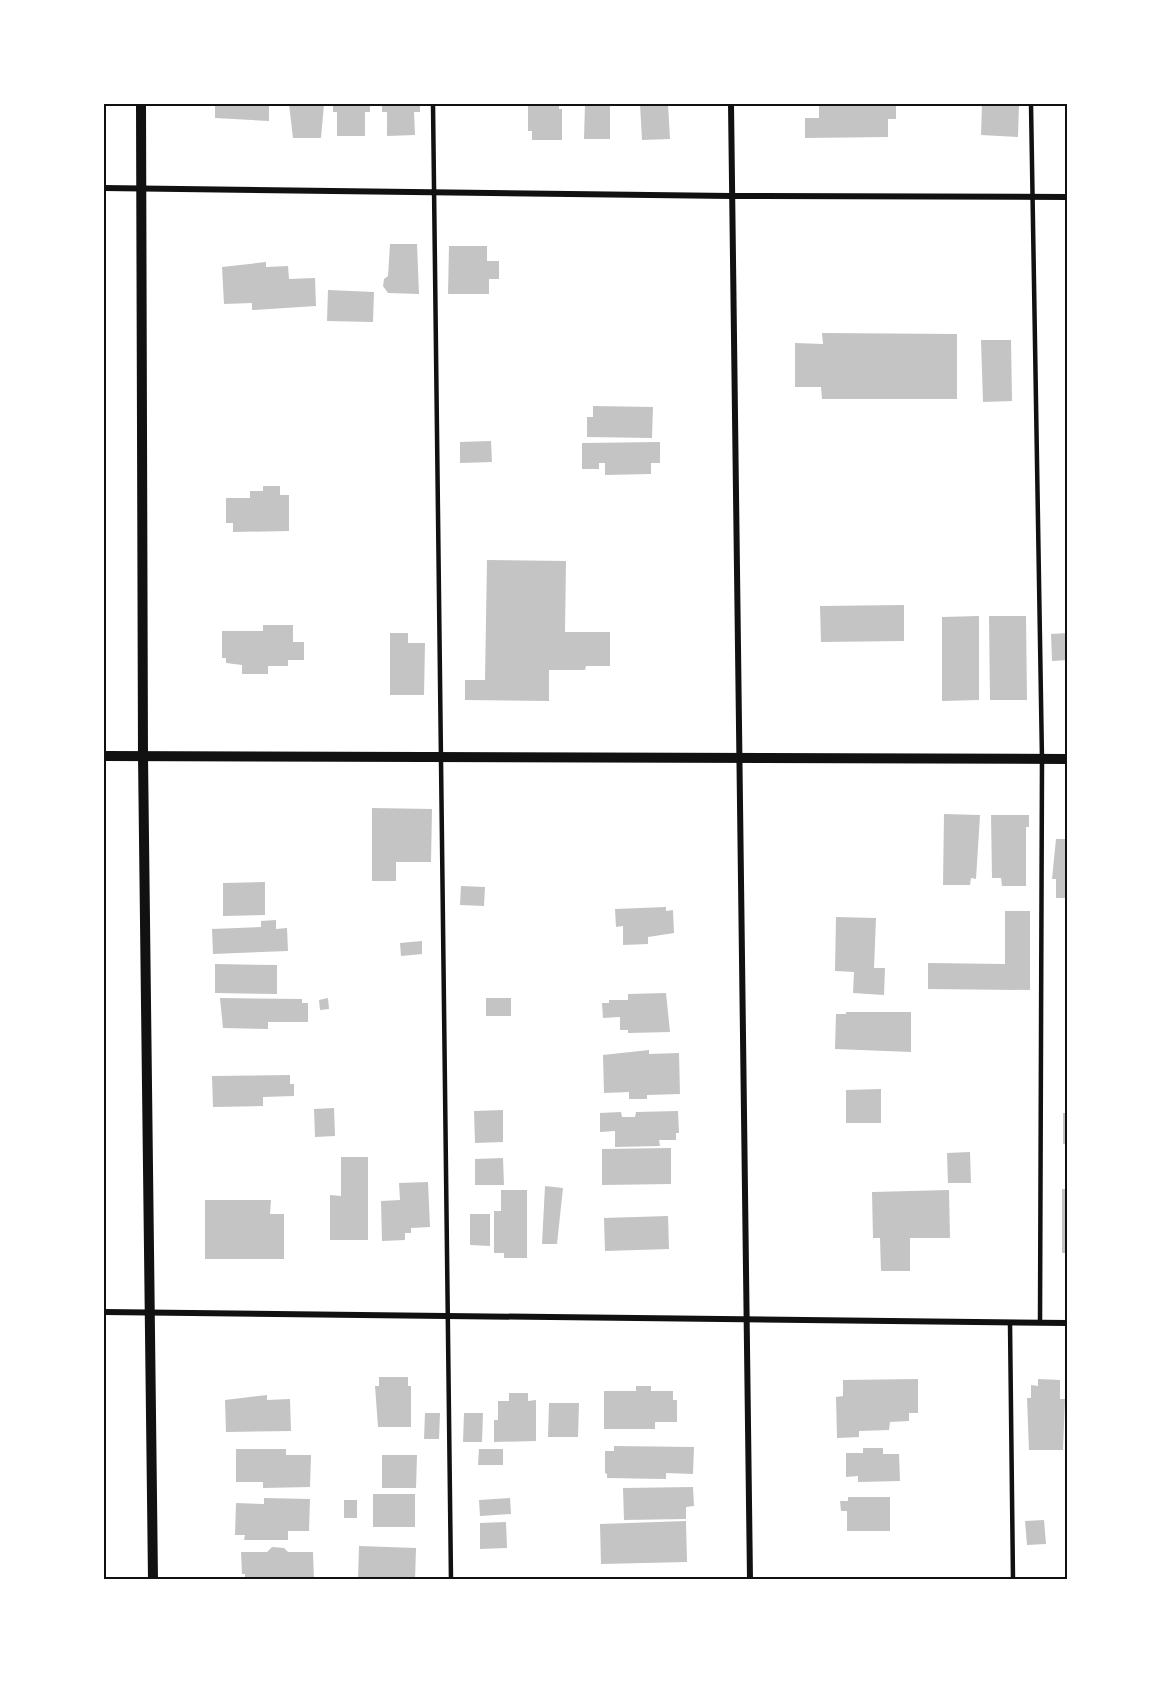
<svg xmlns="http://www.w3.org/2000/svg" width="1171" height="1683" viewBox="0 0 1171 1683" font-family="Lora,serif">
	<rect width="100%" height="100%" fill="#fff"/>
	<g fill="#c4c4c4">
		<path d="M215,104H269V121L215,118Z"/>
		<path d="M289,104H324L321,138H293Z"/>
		<path d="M333,104H370V112H365V136H337V112H333Z"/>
		<path d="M382,104H420V112H414L415,135L387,136V112H382Z"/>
		<path d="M528,104H559V109H562V140H532V131H528Z"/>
		<path d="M585,104H610V139H584Z"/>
		<path d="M640,104H668L670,139L642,140Z"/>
		<path d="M805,104H896V119H888V137L805,138V118H819V106H805Z"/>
		<path d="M982,104H1019L1018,137L981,135Z"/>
		<path d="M390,244H417L419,294L388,293L383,286L384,279L388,276Z"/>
		<path d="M449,246H487V261H499V279H489V294H448Z"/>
		<path d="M266,262V267L288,266L289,279L315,278L316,306L252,310V303L224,304L222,267Z"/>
		<path d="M328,290L374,292L373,322L327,321Z"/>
		<path d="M822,333L957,334V399H822L821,387H795V343L823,344Z"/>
		<path d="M981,340H1011L1012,401L983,402Z"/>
		<path d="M593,406L653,407L652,438L587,437V417H593Z"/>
		<path d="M491,441L492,462L460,463V442Z"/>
		<path d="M660,442V463H651V474L605,475V463H599V469H582V443Z"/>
		<path d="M263,486H280V495H289V531L233,532V523H226V498H250V491H263Z"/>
		<path d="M487,560L566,561L565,632H610V666H586L585,670H549V701L465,700V680H485Z"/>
		<path d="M904,605V641L821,642L820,606Z"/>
		<path d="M979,616V700L942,701V617Z"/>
		<path d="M989,616H1026L1027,700H990Z"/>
		<path d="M263,625H293V642H304V660H288V666H268V674H242V665L226,663V658H222V631H263Z"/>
		<path d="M390,633H408V643H425L424,695H390Z"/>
		<path d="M1068,633V660L1052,661L1051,634Z"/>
		<path d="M372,808L432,809L431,862H396V881H372Z"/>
		<path d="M944,814L980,815L976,879L971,878L970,885H943Z"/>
		<path d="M991,815H1029V827H1026V886H1002L1001,878H992Z"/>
		<path d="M1056,839H1068V898H1056V879H1052Z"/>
		<path d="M265,882V915L223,916V883Z"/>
		<path d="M461,886L485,887L484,906L460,905Z"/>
		<path d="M666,907V911L673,910L674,933L648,937V944L623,945V926L616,927L615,909Z"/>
		<path d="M1005,911H1030V990L928,989V963L1005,964Z"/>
		<path d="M836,917L876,918L874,968H885L884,995L853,993L854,972L835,971Z"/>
		<path d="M276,920V929L287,928L288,951L213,954L212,929L261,927V921Z"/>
		<path d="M422,941V954L401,956L400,943Z"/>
		<path d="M215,964L277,965V994L215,993Z"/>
		<path d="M666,993L670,1032L628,1033V1030H620V1017L603,1018L602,1003H609V1000H628V994Z"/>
		<path d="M220,998L302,999V1003H308V1022H268V1029L223,1028Z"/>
		<path d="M328,998L329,1009L320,1010L319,1000Z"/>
		<rect x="486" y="998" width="25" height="18"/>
		<path d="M846,1012H911V1052L835,1049L836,1014H846Z"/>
		<path d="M649,1050V1054L679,1053L680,1094L647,1095V1099H629V1092L604,1093L603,1055Z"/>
		<path d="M290,1075V1084H294V1096L263,1097V1106L213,1107L212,1076Z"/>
		<path d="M881,1089V1123H846V1090Z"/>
		<path d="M334,1108L335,1136L315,1137L314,1109Z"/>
		<path d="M503,1110V1142L475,1143L474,1111Z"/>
		<path d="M678,1111L679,1133H676V1140H659L660,1146L615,1147V1131L600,1132V1113L621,1112L622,1117H635L636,1112Z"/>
		<rect x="1063" y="1113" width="5" height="31"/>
		<path d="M671,1148V1184L602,1185V1149Z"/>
		<path d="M970,1152L971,1183H948L947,1153Z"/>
		<path d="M341,1157H368V1240H330V1195L341,1196Z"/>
		<path d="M503,1158L504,1185H475V1159Z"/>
		<path d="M428,1182L430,1227L411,1228V1233H405V1240L382,1241L381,1201L400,1200L399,1183Z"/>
		<path d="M545,1186L563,1188L557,1244H542Z"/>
		<rect x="1062" y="1189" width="6" height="64"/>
		<path d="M501,1190H527V1258H504V1253H494V1211H501Z"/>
		<path d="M949,1190L950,1238H910V1271H881L880,1238H873L872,1192Z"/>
		<path d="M205,1200H271L270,1214H284V1259H205Z"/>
		<path d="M470,1214H490V1246L470,1245Z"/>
		<path d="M668,1216L669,1249L605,1251L604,1218Z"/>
		<path d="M379,1377H408V1386H411V1427H378L375,1386H379Z"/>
		<path d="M918,1379V1413H909V1421L890,1422L889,1430L859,1431V1437L837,1438L836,1397L843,1396V1380Z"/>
		<path d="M1038,1379L1060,1380V1399H1065L1063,1450H1029L1027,1398H1031V1385L1038,1386Z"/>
		<path d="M636,1386H651V1391H673V1400H677V1422H655V1429H604V1391H636Z"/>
		<path d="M509,1393H528V1401L536,1400V1441L494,1442V1420H498V1401H509Z"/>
		<path d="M267,1395V1400L290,1399L291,1431L226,1432L225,1400Z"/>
		<path d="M549,1403H579L578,1437H548Z"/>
		<path d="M425,1413H440L439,1439H424Z"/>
		<path d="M464,1413H483L482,1442H463Z"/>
		<path d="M614,1446L694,1447L693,1474L666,1473V1479L607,1478V1474L605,1473V1451H614Z"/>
		<path d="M863,1448H883V1454H899L900,1481L858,1482V1476L846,1477V1453H863Z"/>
		<path d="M236,1449H286V1455H311L310,1487L263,1488V1482H236Z"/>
		<path d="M479,1449H503V1465H478Z"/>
		<path d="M382,1455H417L416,1488H382Z"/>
		<path d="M693,1487L694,1506L686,1507V1519L624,1520L623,1488Z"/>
		<rect x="373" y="1494" width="42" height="33"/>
		<path d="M848,1497H890V1531H847V1511H841L840,1501H848Z"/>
		<path d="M264,1498L310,1499L309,1531H288V1540H244L245,1535H235L236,1503L264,1504Z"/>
		<path d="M510,1498L511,1514L480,1516L479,1500Z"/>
		<rect x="344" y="1500" width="13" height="18"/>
		<path d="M1044,1520L1046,1544L1027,1545L1025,1521Z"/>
		<path d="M686,1521L687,1562L601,1564L600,1524Z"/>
		<path d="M506,1522L507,1548L480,1549V1523Z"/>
		<path d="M359,1546L416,1548L415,1580H358Z"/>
		<path d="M272,1547L284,1548L288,1552H313L314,1580H245V1574H242L241,1552H267Z"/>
	</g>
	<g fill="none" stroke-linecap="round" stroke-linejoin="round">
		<g stroke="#111" stroke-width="4.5">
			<path d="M433,104L451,1580"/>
			<path d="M1031,104L1042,759L1040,1323"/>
			<path d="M1010,1323L1013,1580"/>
		</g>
		<g stroke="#111" stroke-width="6">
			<path d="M731,104L750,1580"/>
			<path d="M104,188L731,196L1068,197"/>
			<path d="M104,1312L1068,1323"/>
		</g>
		<g stroke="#111" stroke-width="10">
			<path d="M141,104L143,756L153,1580"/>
			<path d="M104,756L1068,759"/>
		</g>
	</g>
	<rect width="1171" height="1683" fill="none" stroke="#ffffff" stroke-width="210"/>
	<rect x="105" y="105" width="961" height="1473" fill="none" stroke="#111" stroke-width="2"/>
</svg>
